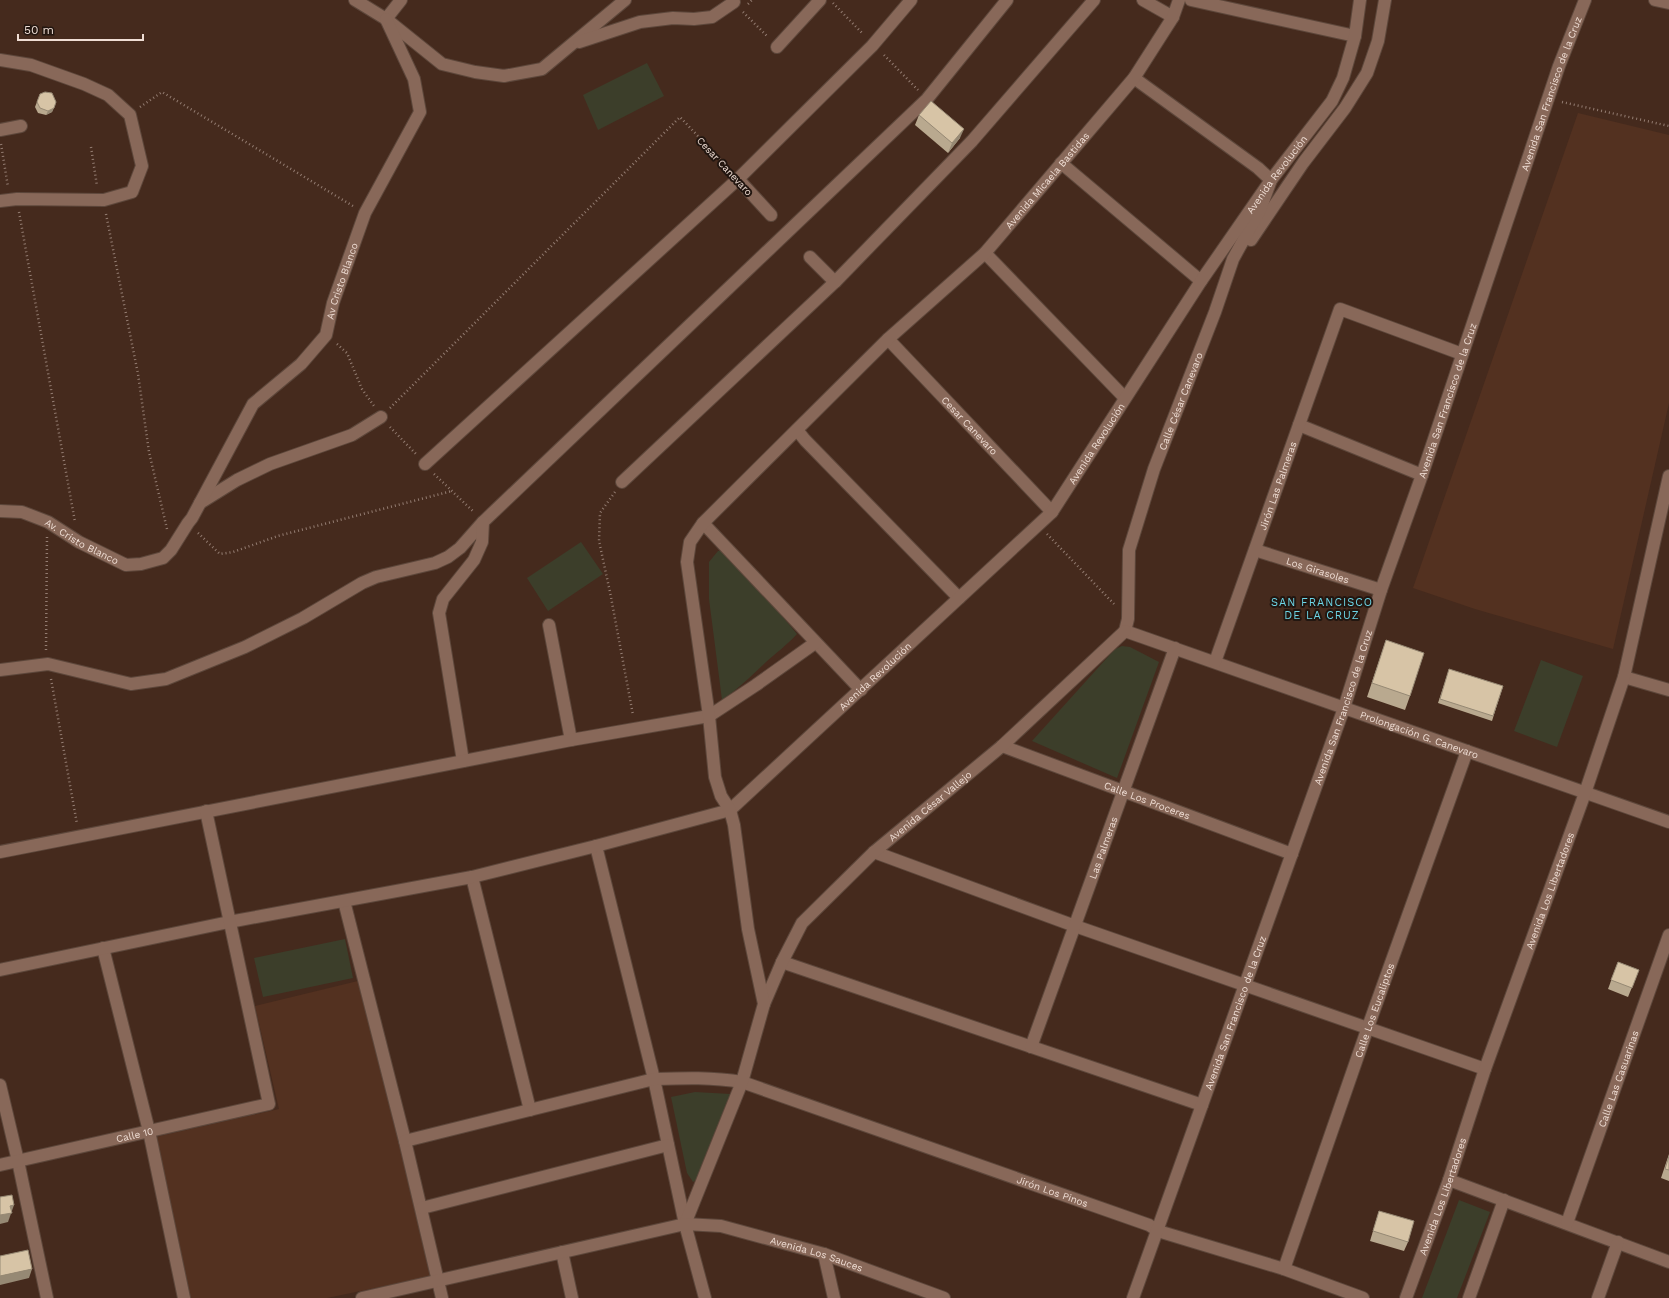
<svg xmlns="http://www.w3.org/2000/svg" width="1669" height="1298" viewBox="0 0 1669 1298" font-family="'Work Sans',sans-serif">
	<rect width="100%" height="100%" fill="#452a1d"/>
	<g fill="#533120">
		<path d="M1578,113L1669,135V403L1613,649L1475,609L1413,588Z"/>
		<path d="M362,980L432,1276L327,1298H190L156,1137L279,1109L255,1006Z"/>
	</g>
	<g fill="#3c3e2a">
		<path d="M647,63L664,96L598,130L583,95Z"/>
		<path d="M581,542L603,574L548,611L527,578Z"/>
		<path d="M725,550L734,558L797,634C787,645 776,653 765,663C751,676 738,689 722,700L709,599V562L718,551Z"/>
		<path d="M1122,646L1130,647L1159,662L1117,778L1032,741L1115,649Z"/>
		<path d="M1541,660L1583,676L1557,747L1514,731Z"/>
		<path d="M345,939L353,978L263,997L254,958Z"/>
		<path d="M695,1092L731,1094L698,1179L693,1182L687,1173L671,1097Z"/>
		<path d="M1459,1200L1490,1212L1457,1298H1422Z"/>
	</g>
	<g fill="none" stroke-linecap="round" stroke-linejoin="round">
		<defs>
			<g id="minor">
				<path d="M355,0L386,19L442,64L475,72L504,76L542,69L625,0"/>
				<path d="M1143,0L1173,17"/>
				<path d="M1191,0L1355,36"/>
				<path d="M1655,0L1669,3"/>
				<path d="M386,19L401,0"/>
				<path d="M579,42L640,22L673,18L694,19L712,17L734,2"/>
				<path d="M777,47L820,0"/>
				<path d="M0,60L31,65L84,84L108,95L130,115L142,166L132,192L104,200L17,199L0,201"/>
				<path d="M0,130L21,126"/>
				<path d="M1061,163L1201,281"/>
				<path d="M738,179L771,215"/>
				<path d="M1251,240L1303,163L1345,108L1367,73L1378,41L1385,0"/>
				<path d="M985,253L1125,398"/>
				<path d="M810,257L835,282"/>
				<path id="s1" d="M888,339L1052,512"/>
				<path d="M1299,425L1422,475"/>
				<path d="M797,430L805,440L959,598"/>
				<path d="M425,464L738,179L872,46L911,0"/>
				<path d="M622,482L835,282L972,141L1094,0"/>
				<path d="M200,503L237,480L270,464L352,435L381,417"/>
				<path id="s2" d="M0,511L22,512L48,522L79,542L126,565L141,564L163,558L171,550L188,523L192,518L253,404L301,364L326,335L333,303L365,213L420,112L414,79L386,19"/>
				<path d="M703,523L861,690"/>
				<path id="s3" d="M1255,550L1381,590"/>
				<path d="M549,625L571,740"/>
				<path id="s4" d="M1125,631L1128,619L1129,550L1154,469L1215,312L1233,259L1260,210L1271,180L1258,168L1134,78"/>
				<path id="s5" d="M1125,631L1669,822"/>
				<path id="s6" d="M1215,662L1340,309L1462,354"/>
				<path d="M0,670L48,664L131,684L166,679L245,647L303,618L362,583L376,577L435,563L448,557L460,548L483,522L927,99L1007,0"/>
				<path d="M1624,677L1669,690"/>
				<path id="s7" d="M1002,746L1292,854"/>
				<path d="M463,761L439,613L443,599L474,560L482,542L483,522"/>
				<path d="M596,846L654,1079L685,1224L705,1298"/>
				<path d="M0,852L571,740L709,716L756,685L815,643"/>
				<path d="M874,852L1075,926L1485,1069"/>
				<path d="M472,877L530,1110"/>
				<path d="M344,901L405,1141L442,1298"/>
				<path d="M103,948L149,1131L184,1298"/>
				<path d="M782,962L1202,1105"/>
				<path id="s8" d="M0,970L229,922L472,877L596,846L730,810L1052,512L1201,281L1271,180L1332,101L1343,78L1355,36L1360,0"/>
				<path id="s9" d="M764,1004L782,962L802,923L874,852L1002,746L1125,631"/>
				<path id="s10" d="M1031,1047L1175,648"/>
				<path d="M0,1085L18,1161L47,1298"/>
				<path id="s11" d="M405,1141L654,1079C684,1078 712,1077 742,1082L1149,1225L1158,1231L1284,1269L1363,1298"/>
				<path id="s12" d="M0,1165L269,1104L206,811"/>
				<path d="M1449,1180L1669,1262"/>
				<path d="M422,1208L668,1145"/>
				<path id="s13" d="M1567,1223L1669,935"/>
				<path id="s14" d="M685,1224L742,1082L764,1004L748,929L734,825L730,810L721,796L715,777L709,716L687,562L690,542L703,523L888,339L985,253L1134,78L1173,17L1179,0"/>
				<path d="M562,1252L572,1298"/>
				<path d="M824,1254L834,1298"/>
				<path id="s15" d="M1284,1269L1368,1027L1467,751"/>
				<path id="s16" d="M362,1298L685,1224L721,1226L824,1254L944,1298"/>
				<path id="s17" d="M1133,1298L1344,708L1381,590L1422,475L1559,66L1585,0"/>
				<path id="s18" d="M1406,1298L1449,1180L1485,1069L1585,793L1624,677L1669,476"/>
				<path d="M1469,1298L1504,1200"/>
				<path d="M1598,1298L1618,1242"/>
			</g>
		</defs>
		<use href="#minor" stroke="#5d473b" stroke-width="14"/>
		<g stroke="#947d72" stroke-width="2.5" stroke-dasharray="1 3" stroke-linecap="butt">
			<path d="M833,3L863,34"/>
			<path d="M748,4L752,0"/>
			<path d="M743,12L768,37"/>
			<path d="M884,55L918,90"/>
			<path d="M1562,102L1669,126"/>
			<path d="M140,107L162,92L353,206"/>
			<path d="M1,144L8,187"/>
			<path d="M91,147L97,186"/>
			<path d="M19,212L75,522"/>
			<path d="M106,214L138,374L149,452L167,529"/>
			<path d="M337,344L347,353L362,389L374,406"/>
			<path d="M390,408L680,117L729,169"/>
			<path d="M390,427L416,454"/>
			<path d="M434,474L474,512"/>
			<path d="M615,492L600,513L599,541L610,592L633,715"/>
			<path d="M198,533L220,554L233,552L278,536L452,491"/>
			<path d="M1047,534L1114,604"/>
			<path d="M46,650L47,537"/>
			<path d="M51,679L77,824"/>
		</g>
		<use href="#minor" stroke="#886859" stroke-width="12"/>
	</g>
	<g fill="#b9a98f">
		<path d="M40,94L56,102L52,112L46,115L38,113L35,107Z"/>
		<path d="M919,115L960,138L948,153L915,125Z"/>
		<path d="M1386,640L1410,696L1405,710L1367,697Z"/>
		<path d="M1448,673L1503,686L1492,721L1438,703Z"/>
		<path d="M1618,962L1639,970L1628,997L1608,989Z"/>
		<path d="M1669,1154V1181L1661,1178Z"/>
		<path d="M1379,1211L1408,1242L1404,1251L1370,1241Z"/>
	</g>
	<g fill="#968974">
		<path d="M54,108L52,112L46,115L48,111Z"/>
		<path d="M964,129L960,138L948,153L952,143Z"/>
		<path d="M14,1205L8,1222L0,1224V1215L10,1206Z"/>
		<path d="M32,1269L29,1278L0,1285V1276Z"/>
	</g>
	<g fill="#d7c4a6" stroke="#968974">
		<path d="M45,92L52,93L56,102L54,108L48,111L40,108L37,102L40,94Z"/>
		<path d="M931,101L964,129L952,143L919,115Z"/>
		<path d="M1386,640L1424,653L1410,696L1372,683Z"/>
		<path d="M1449,669L1503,686L1493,716L1440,699Z"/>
		<path d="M1618,962L1639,970L1632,988L1611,980Z"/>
		<path d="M1669,1156V1170L1665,1169Z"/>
		<path d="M12,1195L14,1205L10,1206L12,1213L0,1215V1197Z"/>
		<path d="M1379,1211L1414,1221L1408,1242L1373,1231Z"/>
		<path d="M28,1250L32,1269L0,1276V1256Z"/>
	</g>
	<g text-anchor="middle" stroke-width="4" stroke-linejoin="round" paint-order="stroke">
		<g font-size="10" fill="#efddd4" stroke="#221610">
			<text dy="4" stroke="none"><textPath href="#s17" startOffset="1275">Avenida San Francisco de la Cruz</textPath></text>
			<text transform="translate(725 166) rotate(47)" y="4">Cesar Canevaro</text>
			<text dy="4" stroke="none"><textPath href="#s8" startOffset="1592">Avenida Revolución</textPath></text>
			<text dy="4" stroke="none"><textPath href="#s14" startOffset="1214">Avenida Micaela Bastidas</textPath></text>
			<text dy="4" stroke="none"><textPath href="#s2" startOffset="513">Av Cristo Blanco</textPath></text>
			<text dy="4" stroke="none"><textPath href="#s17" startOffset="951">Avenida San Francisco de la Cruz</textPath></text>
			<text dy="4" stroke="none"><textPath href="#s4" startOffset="239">Calle César Canevaro</textPath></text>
			<text dy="4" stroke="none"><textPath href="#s1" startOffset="119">Cesar Canevaro</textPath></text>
			<text dy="4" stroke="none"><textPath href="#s8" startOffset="1268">Avenida Revolución</textPath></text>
			<text dy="4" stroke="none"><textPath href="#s6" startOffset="187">Jirón Las Palmeras</textPath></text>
			<text dy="4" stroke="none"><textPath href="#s2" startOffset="89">Av. Cristo Blanco</textPath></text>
			<text dy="4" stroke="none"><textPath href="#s3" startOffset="66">Los Girasoles</textPath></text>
			<text dy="4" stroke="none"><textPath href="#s8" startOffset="945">Avenida Revolución</textPath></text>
			<text dy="4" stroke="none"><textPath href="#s17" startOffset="627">Avenida San Francisco de la Cruz</textPath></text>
			<text dy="4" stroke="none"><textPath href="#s5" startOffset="312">Prolongación G. Canevaro</textPath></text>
			<text dy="4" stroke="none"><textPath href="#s7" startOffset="155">Calle Los Proceres</textPath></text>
			<text dy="4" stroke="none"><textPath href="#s9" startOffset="263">Avenida César Vallejo</textPath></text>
			<text dy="4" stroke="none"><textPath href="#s10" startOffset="212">Las Palmeras</textPath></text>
			<text dy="4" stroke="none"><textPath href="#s18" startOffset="432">Avenida Los Libertadores</textPath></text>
			<text dy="4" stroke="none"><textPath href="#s15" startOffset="274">Calle Los Eucaliptos</textPath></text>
			<text dy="4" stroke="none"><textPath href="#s17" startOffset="303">Avenida San Francisco de la Cruz</textPath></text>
			<text dy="4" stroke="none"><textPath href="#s13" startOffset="153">Calle Las Casuarinas</textPath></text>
			<text dy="4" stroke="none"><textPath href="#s12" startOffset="138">Calle 10</textPath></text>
			<text dy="4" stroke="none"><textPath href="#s11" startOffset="674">Jirón Los Pinos</textPath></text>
			<text dy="4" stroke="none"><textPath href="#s18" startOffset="108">Avenida Los Libertadores</textPath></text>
			<text dy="4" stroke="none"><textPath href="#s16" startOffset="467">Avenida Los Sauces</textPath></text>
		</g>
		<g font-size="11" letter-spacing="1" fill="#6dd6e7" stroke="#221610">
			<text x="1322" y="606">SAN FRANCISCO<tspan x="1322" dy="13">DE LA CRUZ</tspan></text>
		</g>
	</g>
	<path d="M18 34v6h125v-6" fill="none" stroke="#efddd4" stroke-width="2"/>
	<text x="24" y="34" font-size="12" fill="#efddd4" stroke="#221610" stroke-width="3" paint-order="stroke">50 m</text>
</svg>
